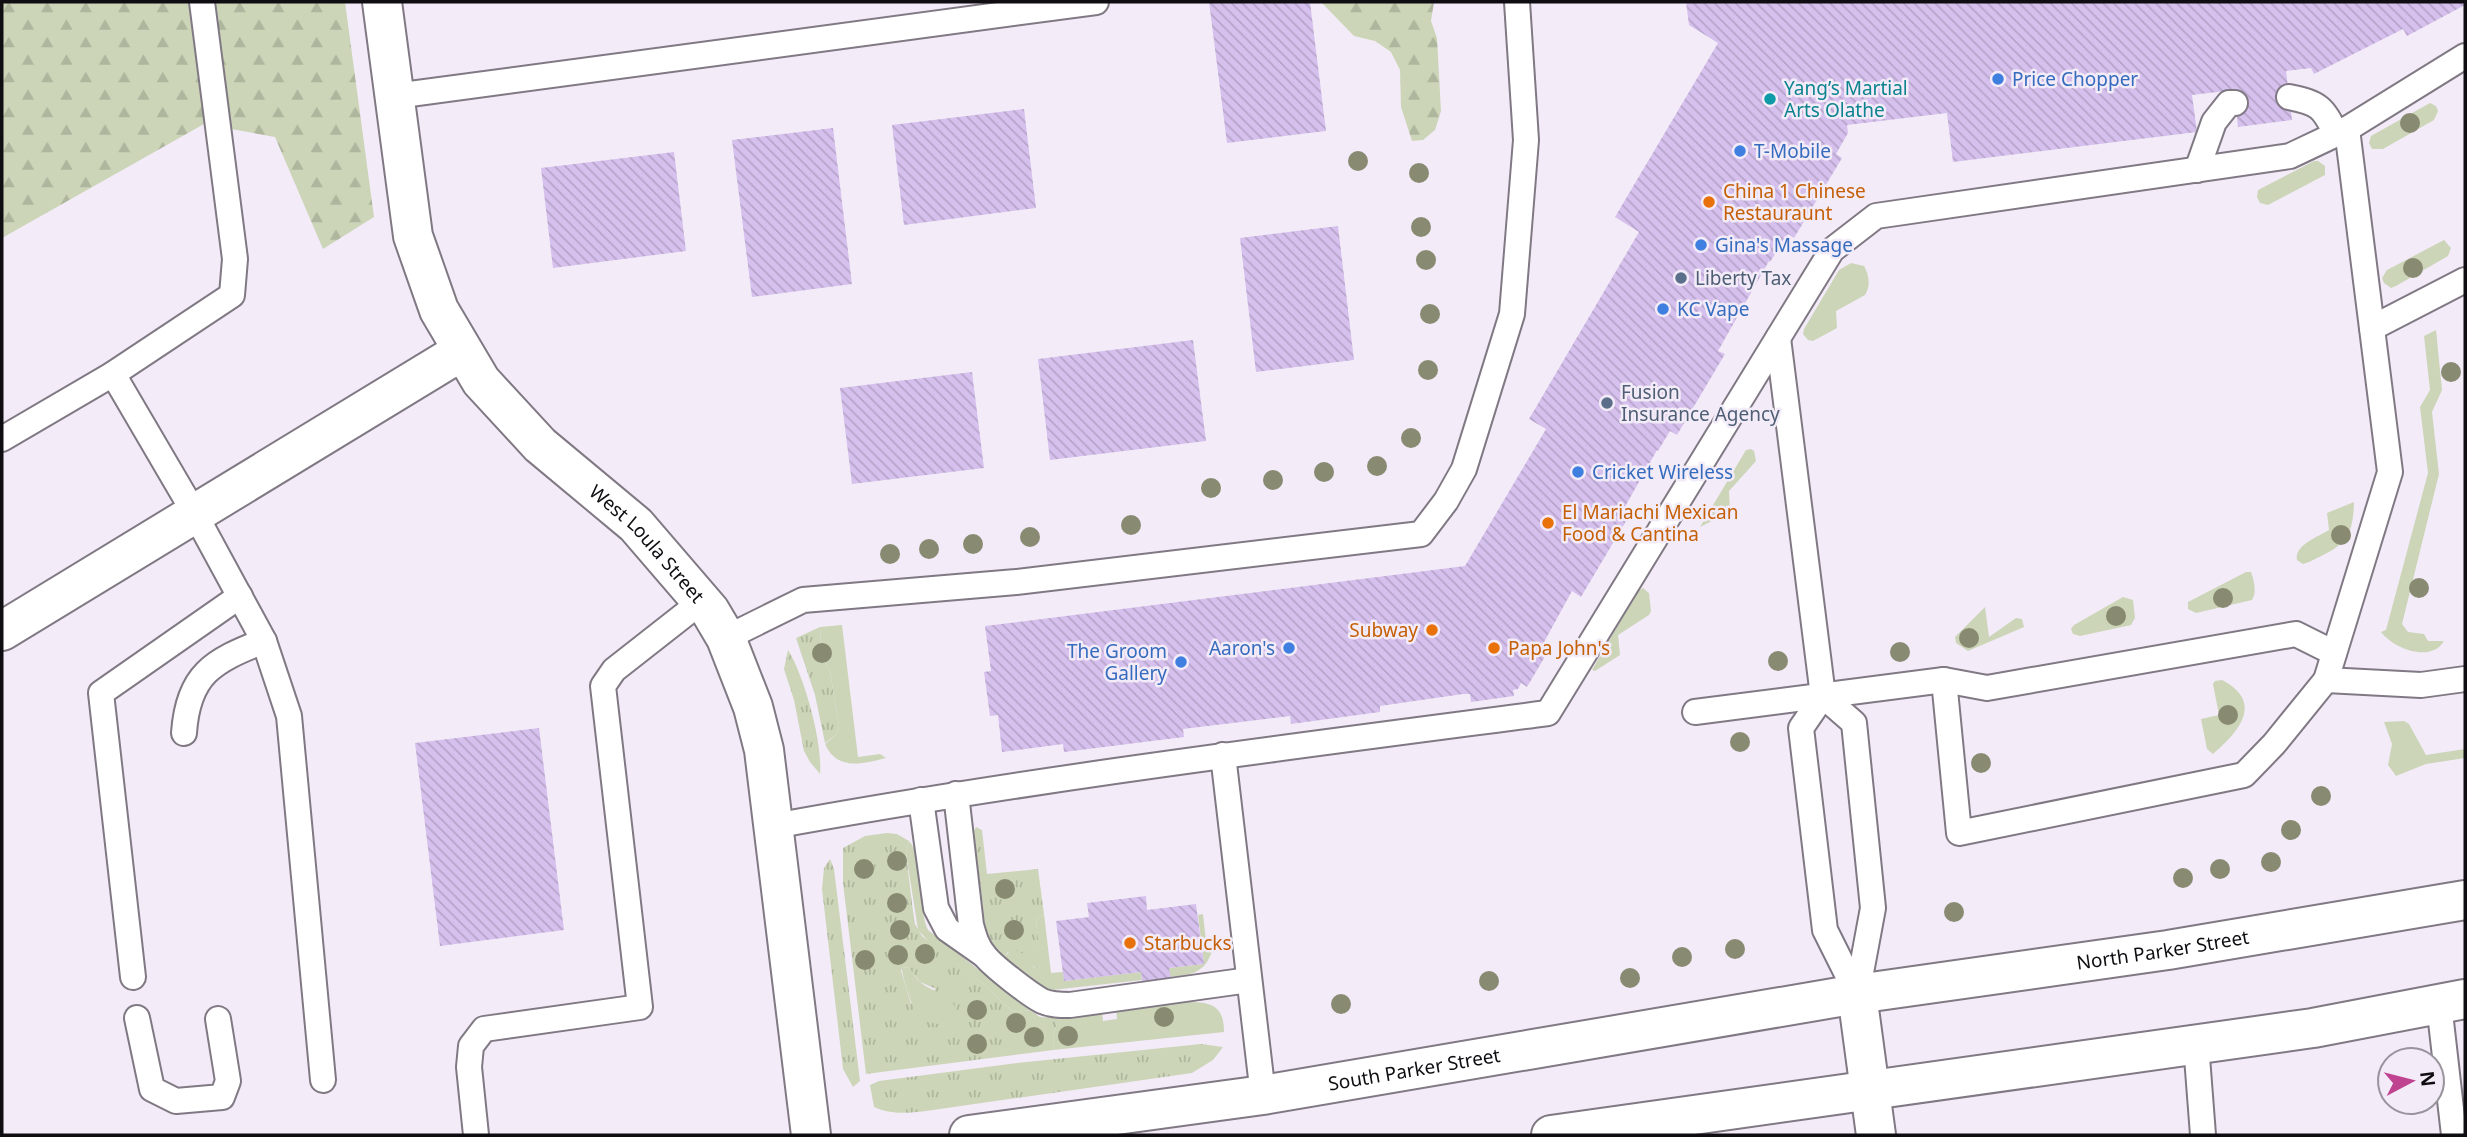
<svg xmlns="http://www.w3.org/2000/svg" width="2467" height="1137" viewBox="0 0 2467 1137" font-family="'Noto Sans',sans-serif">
	<defs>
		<pattern id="grass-tufts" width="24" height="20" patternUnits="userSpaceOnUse" patternTransform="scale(1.75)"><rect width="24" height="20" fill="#ccd5b8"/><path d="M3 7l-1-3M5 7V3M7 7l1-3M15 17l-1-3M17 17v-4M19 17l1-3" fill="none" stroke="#aeb69d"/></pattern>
		<pattern id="forest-firs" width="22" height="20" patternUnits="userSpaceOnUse" patternTransform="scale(1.75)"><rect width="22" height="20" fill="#ccd5b8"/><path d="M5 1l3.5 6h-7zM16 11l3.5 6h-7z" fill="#aeb69d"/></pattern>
		<pattern id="building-back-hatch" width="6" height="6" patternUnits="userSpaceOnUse" patternTransform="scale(1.75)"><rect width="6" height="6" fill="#d6c0ed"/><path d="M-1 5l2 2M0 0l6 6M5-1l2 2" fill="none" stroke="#b6a4ca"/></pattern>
	</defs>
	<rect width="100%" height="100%" fill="#f3ecf8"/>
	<g fill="url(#grass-tufts)" fill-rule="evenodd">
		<path d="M820,627L821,653L830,671L839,726L836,735L825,743L815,695L796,638Z"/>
		<path d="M788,650C804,675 823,743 820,774L810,762L804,751L794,700L784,669Z"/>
		<path d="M976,827L982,830L987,874L1038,869L1044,914L1038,917L1036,922L1041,960V966L1037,969L1008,952L1004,957L990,942L985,927L974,831Z"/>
		<path d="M887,833L897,834L909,841L906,853L912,904L915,924L922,936L980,981L1011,1010L1017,1012L1030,1010L1040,1017L1059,1018L1054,1032L1053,1050L866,1074L843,883V848L865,836ZM908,967L920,982L936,989L911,1004L901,971L902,968Z"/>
		<path d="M830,859L834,869L860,1081L853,1087L843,1069L822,889L824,868Z"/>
		<path d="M1201,1044L1223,1047L1213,1060L1192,1073L926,1111C908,1113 891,1115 874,1107L870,1085L879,1081L1017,1063Z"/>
	</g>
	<g fill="url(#forest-firs)">
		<path d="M2,2H345L374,217L323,249L275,137L204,124L2,238Z"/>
		<path d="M1321,2H1434L1431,21L1437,38L1441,111L1435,130L1423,140L1412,141L1401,107L1400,70L1391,52L1375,41L1354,36Z"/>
	</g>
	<g fill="#ccd5b8">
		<path d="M2430,103L2436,106L2438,111L2434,120L2383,149H2372L2369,143L2371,136Z"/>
		<path d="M2314,161H2318L2325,166V175L2268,205L2260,203L2257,197L2258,190Z"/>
		<path d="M2444,240L2451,248L2448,256L2396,286L2391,288L2384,283L2382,278L2387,270Z"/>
		<path d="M1851,263L1864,266C1869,275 1871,286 1865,295L1836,311L1837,328L1813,341L1808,340L1803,334L1804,329L1839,270Z"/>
		<path d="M2436,330L2442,390L2432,412L2439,474L2402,624L2408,632L2424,634L2428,641H2444C2431,663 2394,649 2381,632L2386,630L2428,473L2420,407L2430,390L2424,336Z"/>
		<path d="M1751,449L1754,451L1756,461L1729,491L1730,512L1700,527L1746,450Z"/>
		<path d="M2354,502C2353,542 2342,546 2309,562L2303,564L2297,560C2294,545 2318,537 2329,530L2327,513Z"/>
		<path d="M2246,572H2251C2254,580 2257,593 2252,600L2196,613L2188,609V602Z"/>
		<path d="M1643,588L1649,593L1651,611L1649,615L1618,635L1620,655L1595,671L1592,670L1638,591Z"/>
		<path d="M2123,597L2133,600L2135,618L2131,625L2080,636L2073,634L2071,629L2074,625Z"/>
		<path d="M1985,607L1989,637L2016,618L2022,619L2024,627L1968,651L1956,643L1955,637Z"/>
		<path d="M842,625L858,757L880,754L886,758C862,764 837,771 825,744L836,735L839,726L830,671L821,653L820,627Z"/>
		<path d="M2222,680C2264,702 2240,731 2213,754L2207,749L2201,719L2219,715L2213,684L2215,681Z"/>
		<path d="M2404,721L2409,724L2426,755L2465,749V758L2426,764L2396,776L2388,765L2392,744L2384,722Z"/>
		<path d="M909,841C926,859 917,907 928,930L1030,1010L1017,1012L1011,1010L980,981L932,945L918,930L906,853Z"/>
		<path d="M1044,914L1051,973L1063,972L1064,981L1141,972L1142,980L1052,990L1044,987L1004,957L1011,950C1025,950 1025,958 1033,967L1037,969L1041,966L1036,922L1038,917Z"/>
		<path d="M1203,914L1207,951H1212C1205,973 1191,975 1170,977L1169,968L1204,964L1198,915Z"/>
		<path d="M908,967C913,971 914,976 919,981C931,993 953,992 957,1013C951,1029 929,1025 918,1016C913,1011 901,974 902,968Z"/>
		<path d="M1186,1002C1211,1002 1224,1005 1224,1032L1053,1050L1054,1032L1059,1018L1102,1012L1103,1021L1117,1019L1116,1010Z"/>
	</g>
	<g fill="url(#building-back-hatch)">
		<path d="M1209,2H1310L1326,131L1227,143Z"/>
		<path d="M1686,2H2465V5L2407,36L2403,29L2314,74L2311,68L2286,71L2292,120L2238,127L2234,90L2192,95L2197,132L1953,162L1947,113L1847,125L1848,133L1836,154L1842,158L1794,238L1788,234L1770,262L1769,261L1718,351L1725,354L1677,435L1670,431L1658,451L1657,450L1622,512L1629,516L1581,597L1572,591L1543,644L1550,648L1527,687L1521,683L1518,689L1513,690L1514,696L1471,702L1470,694H1463L1380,706V712L1291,724L1290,716L1183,729L1184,737L1064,752L1063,744L1002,752L998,715L990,716L984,672L991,671L985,626L1465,566L1546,429L1529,419L1639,232L1615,217L1718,43L1689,25Z"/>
		<path d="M1024,109L1036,208L904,225L892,125Z"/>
		<path d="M833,128L852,284L752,297L732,140Z"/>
		<path d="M674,152L686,251L553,268L541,168Z"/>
		<path d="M1338,226L1354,360L1256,372L1240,238Z"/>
		<path d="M1193,340L1206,441L1050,460L1038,359Z"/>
		<path d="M972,372L984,468L852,484L840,388Z"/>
		<path d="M539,728L564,930L440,946L415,743Z"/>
		<path d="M1146,896L1147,910L1196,904L1204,964L1169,968L1171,978L1142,981L1141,972L1064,981L1056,921L1089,917L1087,903Z"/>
	</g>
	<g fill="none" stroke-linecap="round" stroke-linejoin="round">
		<defs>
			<g id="lane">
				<path d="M202,2L235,259L232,295L113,374L195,514L264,641L289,716L323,1080"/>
				<path d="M395,96L1096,2"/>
				<path d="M2289,97C2319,103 2323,107 2336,134"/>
				<path d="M2197,170L2214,122L2229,103H2235"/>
				<path d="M2372,328L2465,280"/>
				<path d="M1778,338L1823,696L1801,728L1825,930L1857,994"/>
				<path d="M2,439L113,374"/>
				<path d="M726,638L803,600L1016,582L1421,534L1446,501L1464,469L1512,314L1526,140L1517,2"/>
				<path d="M1944,680L1959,833L2244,775L2274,744L2326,680L2390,472L2347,129"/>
				<path d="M2326,680L2421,685L2465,679"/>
				<path d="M1823,696L1854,723L1873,908L1857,994"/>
				<path d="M1695,712L1944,680L1987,688L2296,634L2334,653"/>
				<path d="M184,733C188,674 213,661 264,641"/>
				<path d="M1223,755L1263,1095"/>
				<path d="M956,794L971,925C974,936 977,947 985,956C994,967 1029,994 1042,1001C1051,1005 1060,1005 1070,1005L1249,980"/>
				<path d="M921,800L936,908L947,929L984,955"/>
				<path d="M774,826C1031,779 1289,747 1548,713L1832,250L1876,216L2290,156L2347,129L2465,56"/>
				<path d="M133,977L101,693L240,596"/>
				<path d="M2439,1004L2454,1135"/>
				<path d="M137,1018L152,1089L176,1101L222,1097L228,1081L218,1019"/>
				<path d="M2196,1044L2203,1135"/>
				<path d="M476,1135L469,1067L471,1046L484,1029L640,1007L603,686L614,670L702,601"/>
			</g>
			<g id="street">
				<path id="s1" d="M382,2L413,236L439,310L481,381L540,445L636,525L710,611L726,638L753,707L764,750L811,1135"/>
				<path d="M2,631L462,351"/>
				<path d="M1857,994L1876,1135"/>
			</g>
			<g id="highway">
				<path id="s2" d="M969,1135L1263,1095L1857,994L2168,950L2465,900"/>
				<path d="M1551,1135L2313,1028L2465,999"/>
			</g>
		</defs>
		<use href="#lane" stroke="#807984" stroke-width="28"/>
		<use href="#street" stroke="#807984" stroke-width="42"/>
		<use href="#highway" stroke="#807984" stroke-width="42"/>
		<use href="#lane" stroke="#fff" stroke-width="24"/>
		<use href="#street" stroke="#fff" stroke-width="38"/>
		<use href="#highway" stroke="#fff" stroke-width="38"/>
	</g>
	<g fill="#888b72">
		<circle cx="2410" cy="123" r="10"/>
		<circle cx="1358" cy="161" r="10"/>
		<circle cx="1419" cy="173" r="10"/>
		<circle cx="1421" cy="227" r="10"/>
		<circle cx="1426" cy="260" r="10"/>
		<circle cx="2413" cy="268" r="10"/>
		<circle cx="1430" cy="314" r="10"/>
		<circle cx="1428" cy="370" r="10"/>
		<circle cx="2451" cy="372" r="10"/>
		<circle cx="1411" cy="438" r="10"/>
		<circle cx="1377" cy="466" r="10"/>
		<circle cx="1324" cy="472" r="10"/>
		<circle cx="1273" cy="480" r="10"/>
		<circle cx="1211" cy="488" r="10"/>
		<circle cx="1131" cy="525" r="10"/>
		<circle cx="2341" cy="535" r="10"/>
		<circle cx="1030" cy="537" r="10"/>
		<circle cx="973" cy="544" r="10"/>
		<circle cx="929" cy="549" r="10"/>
		<circle cx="890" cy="554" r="10"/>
		<circle cx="2419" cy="588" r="10"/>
		<circle cx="2223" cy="598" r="10"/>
		<circle cx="2116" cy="616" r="10"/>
		<circle cx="1969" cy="638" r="10"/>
		<circle cx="1900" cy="652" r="10"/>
		<circle cx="822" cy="653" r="10"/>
		<circle cx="1778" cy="661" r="10"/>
		<circle cx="2228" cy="715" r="10"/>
		<circle cx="1740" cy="742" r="10"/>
		<circle cx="1981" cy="763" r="10"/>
		<circle cx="2321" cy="796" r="10"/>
		<circle cx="2291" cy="830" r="10"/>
		<circle cx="897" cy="861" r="10"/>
		<circle cx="2271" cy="862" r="10"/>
		<circle cx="864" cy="869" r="10"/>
		<circle cx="2220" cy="869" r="10"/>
		<circle cx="2183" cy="878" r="10"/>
		<circle cx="1005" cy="889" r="10"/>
		<circle cx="897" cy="903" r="10"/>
		<circle cx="1954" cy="912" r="10"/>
		<circle cx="900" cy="930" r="10"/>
		<circle cx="1014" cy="930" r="10"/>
		<circle cx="1735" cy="949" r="10"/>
		<circle cx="925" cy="954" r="10"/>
		<circle cx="898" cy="955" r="10"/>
		<circle cx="1682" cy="957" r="10"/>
		<circle cx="865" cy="960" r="10"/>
		<circle cx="1630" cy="978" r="10"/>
		<circle cx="1489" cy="981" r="10"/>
		<circle cx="1341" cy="1004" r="10"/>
		<circle cx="977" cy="1010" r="10"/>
		<circle cx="1164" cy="1017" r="10"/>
		<circle cx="1016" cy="1023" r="10"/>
		<circle cx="1068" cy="1036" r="10"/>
		<circle cx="1034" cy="1037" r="10"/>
		<circle cx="977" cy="1044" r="10"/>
	</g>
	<g fill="#3f7fe0" stroke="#f3ecf8" stroke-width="2.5">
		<circle cx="1998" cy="79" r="7"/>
		<circle cx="1740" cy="151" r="7"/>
		<circle cx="1701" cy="245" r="7"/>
		<circle cx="1663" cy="309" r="7"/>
		<circle cx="1578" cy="472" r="7"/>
		<circle cx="1289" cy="648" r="7"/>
		<circle cx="1181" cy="662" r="7"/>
	</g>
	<circle fill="#0f9aa8" stroke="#f3ecf8" stroke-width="2.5" cx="1770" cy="99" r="7"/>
	<g fill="#e8710a" stroke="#f3ecf8" stroke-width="2.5">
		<circle cx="1709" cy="202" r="7"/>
		<circle cx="1548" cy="523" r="7"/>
		<circle cx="1432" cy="630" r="7"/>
		<circle cx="1494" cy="648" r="7"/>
		<circle cx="1130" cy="943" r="7"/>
	</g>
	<g fill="#5c6f8a" stroke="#f3ecf8" stroke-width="2.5">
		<circle cx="1681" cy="278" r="7"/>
		<circle cx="1607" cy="403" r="7"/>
	</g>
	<g text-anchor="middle" stroke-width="5" stroke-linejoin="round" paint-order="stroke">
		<g font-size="19" fill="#366cbe" stroke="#f3ecf8" text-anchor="start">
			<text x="2012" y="86">Price Chopper</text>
			<text x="1754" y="158">T-Mobile</text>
			<text x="1715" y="252">Gina's Massage</text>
			<text x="1677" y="316">KC Vape</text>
			<text x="1592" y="479">Cricket Wireless</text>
			<text x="1275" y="655" text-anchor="end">Aaron's</text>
			<text x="1167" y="658" text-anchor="end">The Groom<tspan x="1167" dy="22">Gallery</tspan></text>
		</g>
		<g font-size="19" fill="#0d838f" stroke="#f3ecf8" text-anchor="start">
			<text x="1784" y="95">Yang’s Martial<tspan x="1784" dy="22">Arts Olathe</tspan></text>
		</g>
		<g font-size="19" fill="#c56008" stroke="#f3ecf8" text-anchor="start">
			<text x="1723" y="198">China 1 Chinese<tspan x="1723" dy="22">Restauraunt</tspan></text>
			<text x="1562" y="519">El Mariachi Mexican<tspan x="1562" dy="22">Food &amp; Cantina</tspan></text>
			<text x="1418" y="637" text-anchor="end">Subway</text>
			<text x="1508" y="655">Papa John's</text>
			<text x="1144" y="950">Starbucks</text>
		</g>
		<g font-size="19" fill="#4e5e75" stroke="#f3ecf8" text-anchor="start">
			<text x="1695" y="285">Liberty Tax</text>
			<text x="1621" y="399">Fusion<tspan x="1621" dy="22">Insurance Agency</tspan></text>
		</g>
		<g font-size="19" fill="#0f0d11" stroke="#f3ecf8">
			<text dy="7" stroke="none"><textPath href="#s1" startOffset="630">West Loula Street</textPath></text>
			<text dy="7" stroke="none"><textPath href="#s2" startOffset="1208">North Parker Street</textPath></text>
			<text dy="7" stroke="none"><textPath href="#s2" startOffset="450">South Parker Street</textPath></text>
		</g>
	</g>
	<rect width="2467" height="1137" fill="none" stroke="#0f0d11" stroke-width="7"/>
	<g transform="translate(2411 1081) rotate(83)"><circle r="33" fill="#f3ecf8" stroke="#98939c" stroke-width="2"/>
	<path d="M0-5L12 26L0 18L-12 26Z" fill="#c04391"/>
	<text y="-10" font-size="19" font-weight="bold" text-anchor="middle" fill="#0f0d11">N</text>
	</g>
</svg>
